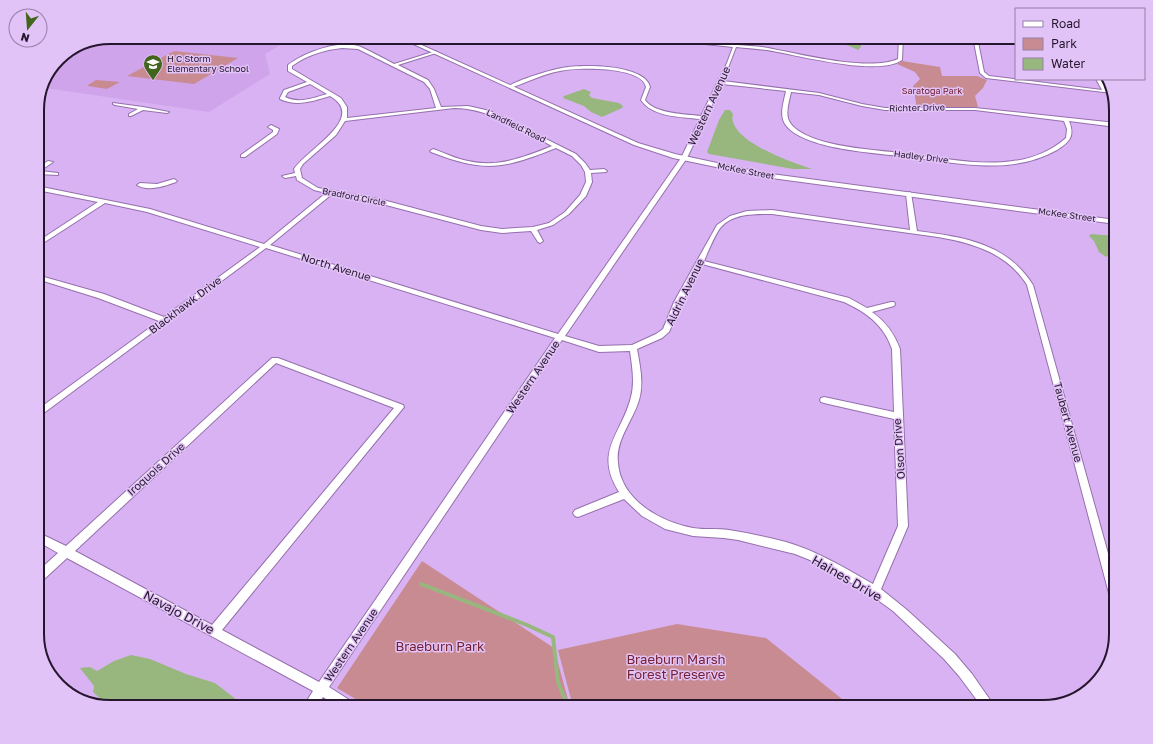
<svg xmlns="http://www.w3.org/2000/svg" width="1153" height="744" viewBox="0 0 1153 744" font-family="'Golos Text',sans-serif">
	<rect width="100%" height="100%" fill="#d9b2f3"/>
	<path fill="#cfa4eb" d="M110,37H294L265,54L270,74L209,112L45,88L58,58L82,42Z"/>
	<g fill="#c88b92">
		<path d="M174,51L238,58L194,84L127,76Z"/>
		<path d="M902,61L940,67L942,76H977L987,80L983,88L975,96L978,107L917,108L913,86L920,79L915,72L897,64Z"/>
		<path d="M96,80L120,82L107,89L88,86V85Z"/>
		<path d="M422,561L554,648L570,707H369L337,688Z"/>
		<path d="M677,624L766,638L852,707H573L558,650Z"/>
	</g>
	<g fill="#98b77e">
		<path d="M776,37H830L848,40L854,37H862L861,47L858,50C834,37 803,41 776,37Z"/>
		<path d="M584,89L591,92L589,95L592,98L619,103L623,106L622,108L602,117L591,112L584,106L563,98L564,96Z"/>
		<path d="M725,110H730L733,114C726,140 793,163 812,169H793L709,154L707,152L719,120Z"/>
		<path d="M1091,234L1116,236V256L1109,255L1106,257L1099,252L1094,241L1089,236Z"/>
		<path d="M131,655L150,659L186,674L215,683L246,707L108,706L93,692L94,686L80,668L90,667L97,671L114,661Z"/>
	</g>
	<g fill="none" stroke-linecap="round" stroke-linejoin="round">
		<path stroke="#98b77e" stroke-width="4" d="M421,584L527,625L553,637L558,682L568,707"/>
		<defs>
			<g id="minor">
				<path d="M503,37H514L550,42L556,40L559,37H563L558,42L550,44Z"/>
				<path d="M623,37L640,39L686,40L733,45L736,37H740L737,45C747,46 758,46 768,48C800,54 869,72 898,59L899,37H903L902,60C878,77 797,55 767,50C757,49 747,48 736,47L723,81L819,93L862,104L885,108H975L1116,123V127L1069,121C1075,136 1070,142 1057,150C1010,176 958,163 908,157C879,153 802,150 785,124C779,115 784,101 786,91L722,84L687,158L565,336L599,346L632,345L656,334L663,329L674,302L717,225L730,216L747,211L772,210L910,230L906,194L909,192L911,193L917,231C963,237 1007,243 1033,285L1116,582V606L1112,605L1111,601L1027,285C1007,253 973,243 938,237L772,214C755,214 734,213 721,227C715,234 708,252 704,261L849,298L867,308L891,302H894L895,304L894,306L872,312C886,322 894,333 900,349L908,526L881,589L907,610L955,654L972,674L995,707H982L959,676L944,659L893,611L864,590L810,560L795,554L738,540L724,538L693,536L665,529L642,516L624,499L578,517L575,516L573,513L575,510L619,492C593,451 622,434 631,397C635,382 632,366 630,351L599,352L562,340L329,687L354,703L356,707H339L323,697L316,707H303L313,691L67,558L41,582L37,584V572L58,553L37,541V532L66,546L272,358H278L403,405L404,407L222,630L319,682L555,338L266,248L37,418V410L159,321L98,298L37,279V275L104,294L164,317L260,247L147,212L105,203L37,247V242L98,202L37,190V186L150,209L264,244L326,193L314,190L297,180L296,176L285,178L282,176L295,173L294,169C307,149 368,118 330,96C313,101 297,107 280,99V98L284,90L307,82L288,71V65C305,52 340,39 361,47C372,52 383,58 394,64L436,51V53L398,65L428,80L434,89L441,107L468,106L490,111L576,154L585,163L590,170L604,169L607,171L606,172L591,173L592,182L586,196L569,214L553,225L537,230L543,241L540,243L538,242L531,231L502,233L481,230L382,204L332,194L270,245L558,334L681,158L700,119C681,117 652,117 641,100L646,87C642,66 576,67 560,71C543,74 528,82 513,87L509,86C518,80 550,70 562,68C581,64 645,64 650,87L645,100C655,114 685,114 701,116L727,63L733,47L686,42L640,41ZM342,48L358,49L424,82L430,89L436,108L347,118V107L341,98L292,69V66C307,55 324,50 342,48ZM310,84L327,94C313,98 299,104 285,97L288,92ZM791,92L819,95L862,106L885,110H975L1064,121L1067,129L1066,138C1051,151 1032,159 1013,161C979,166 944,158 910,154C881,150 810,148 791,124C784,116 789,102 791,92ZM454,108C489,108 521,130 552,146C525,157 498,168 468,161C456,159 445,153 433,149L430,151L431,152C485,173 503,169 556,148L572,156L581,165L585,172L586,182L580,195L565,212L549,223L533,227L502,229L481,226L383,200L318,188L302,178L300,169L303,164L336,135L345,121ZM702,264L844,302C866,312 884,325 892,349L894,412L824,397L821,398L820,400L821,402L824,403L894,419L898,526L873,584C845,568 817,551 786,542C767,537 748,533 729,530C717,528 705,530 693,528C660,522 621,500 618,463C615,440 633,421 639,400C644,383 640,366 637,349L662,338L669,332L682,302ZM276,363L394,408L212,625L75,551Z"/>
				<path d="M973,37H977L984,72L989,76L1102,90L1096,79H1100L1107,90L1111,91L1112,93L986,78L980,73Z"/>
				<path d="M113,103L143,107L169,112L167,113L143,110L131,116H129V114L138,109L115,105L113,104Z"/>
				<path d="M271,125L279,129L277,134L245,157H241V155L273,132V130L268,127Z"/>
				<path d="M48,161L53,162L40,171L58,173V175L37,174V168Z"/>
				<path d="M174,179L177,181L176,182C165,186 148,192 137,185L140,183L157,184Z"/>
			</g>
			<path id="tertiary" d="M398,37H404L638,143L675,154L764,173L1116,220V224L764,177L673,158L634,145Z"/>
		</defs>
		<use href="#minor" stroke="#9570ac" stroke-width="2"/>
		<use href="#tertiary" stroke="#9570ac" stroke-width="2"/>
		<use href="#minor" fill="#fff" fill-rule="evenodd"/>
		<use href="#tertiary" fill="#fff" fill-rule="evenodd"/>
	</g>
	<defs>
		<symbol id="school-pin" viewBox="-11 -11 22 30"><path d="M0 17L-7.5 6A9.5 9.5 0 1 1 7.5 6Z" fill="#42651d" stroke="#e2c3f7"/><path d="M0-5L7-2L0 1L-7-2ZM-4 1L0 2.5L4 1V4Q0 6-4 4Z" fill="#fff"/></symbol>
	</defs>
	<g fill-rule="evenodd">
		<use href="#school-pin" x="142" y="53" width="22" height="30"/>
	</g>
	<g text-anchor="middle" stroke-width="3" stroke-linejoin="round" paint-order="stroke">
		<g font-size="9" fill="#25162e" stroke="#e2c3f7" text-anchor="start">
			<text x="167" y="62">H C Storm<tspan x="167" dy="10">Elementary School</tspan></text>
		</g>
		<g font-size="9" fill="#742133" stroke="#e2c3f7">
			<text x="932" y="94">Saratoga Park</text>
		</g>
		<g font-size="9" fill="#25162e" stroke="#e2c3f7">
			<text transform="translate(917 108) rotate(-1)" y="3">Richter Drive</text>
			<text transform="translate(516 126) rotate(26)" y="3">Landfield Road</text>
			<text transform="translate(921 157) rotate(7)" y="3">Hadley Drive</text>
			<text transform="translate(746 171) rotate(11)" y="3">McKee Street</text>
			<text transform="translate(354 197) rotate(11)" y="3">Bradford Circle</text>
			<text transform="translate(1067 215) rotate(8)" y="3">McKee Street</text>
		</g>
		<g font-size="11" fill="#25162e" stroke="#e2c3f7">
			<text transform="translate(709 106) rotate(-65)" y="4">Western Avenue</text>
			<text transform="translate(336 267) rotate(17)" y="4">North Avenue</text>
			<text transform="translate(685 292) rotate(-64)" y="4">Aldrin Avenue</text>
			<text transform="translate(185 305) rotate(-37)" y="4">Blackhawk Drive</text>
			<text transform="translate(533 377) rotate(-56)" y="4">Western Avenue</text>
			<text transform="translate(1068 422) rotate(75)" y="4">Taubert Avenue</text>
			<text transform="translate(899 449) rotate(-94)" y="4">Olson Drive</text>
			<text transform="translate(156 469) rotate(-42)" y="4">Iroquois Drive</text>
			<text transform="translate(351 645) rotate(-56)" y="4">Western Avenue</text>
		</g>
		<g font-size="13" fill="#25162e" stroke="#e2c3f7">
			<text transform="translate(847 578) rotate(30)" y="5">Haines Drive</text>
			<text transform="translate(179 612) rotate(28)" y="5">Navajo Drive</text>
		</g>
		<g font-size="13" fill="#742133" stroke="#e2c3f7">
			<text x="440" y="651">Braeburn Park</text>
			<text x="676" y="664">Braeburn Marsh<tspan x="676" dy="15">Forest Preserve</tspan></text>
		</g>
	</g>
	<path d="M0 0H1153V744H0ZM110 44H1043A66 66 0 0 1 1109 110V634A66 66 0 0 1 1043 700H110A66 66 0 0 1 44 634V110A66 66 0 0 1 110 44Z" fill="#e2c3f7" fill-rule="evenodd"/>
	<path fill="none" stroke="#25162e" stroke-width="2" d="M110 44H1043A66 66 0 0 1 1109 110V634A66 66 0 0 1 1043 700H110A66 66 0 0 1 44 634V110A66 66 0 0 1 110 44Z"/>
	<rect x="1015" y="8" width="130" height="72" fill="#e2c3f7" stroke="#967ea7"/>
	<rect x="1023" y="21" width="20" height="6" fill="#ffffff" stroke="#967ea7"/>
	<text x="1051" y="28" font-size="12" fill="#25162e">Road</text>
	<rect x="1023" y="38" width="20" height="12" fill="#c88b92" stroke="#967ea7"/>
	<text x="1051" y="48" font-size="12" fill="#25162e">Park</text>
	<rect x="1023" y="58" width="20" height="12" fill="#98b77e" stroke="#967ea7"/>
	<text x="1051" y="68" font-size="12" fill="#25162e">Water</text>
	<g transform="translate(28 28) rotate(197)"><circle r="19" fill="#e2c3f7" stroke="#967ea7"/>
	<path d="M0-3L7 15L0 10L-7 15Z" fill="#42651d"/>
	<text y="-6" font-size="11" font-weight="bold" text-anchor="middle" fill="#25162e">N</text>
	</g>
</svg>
